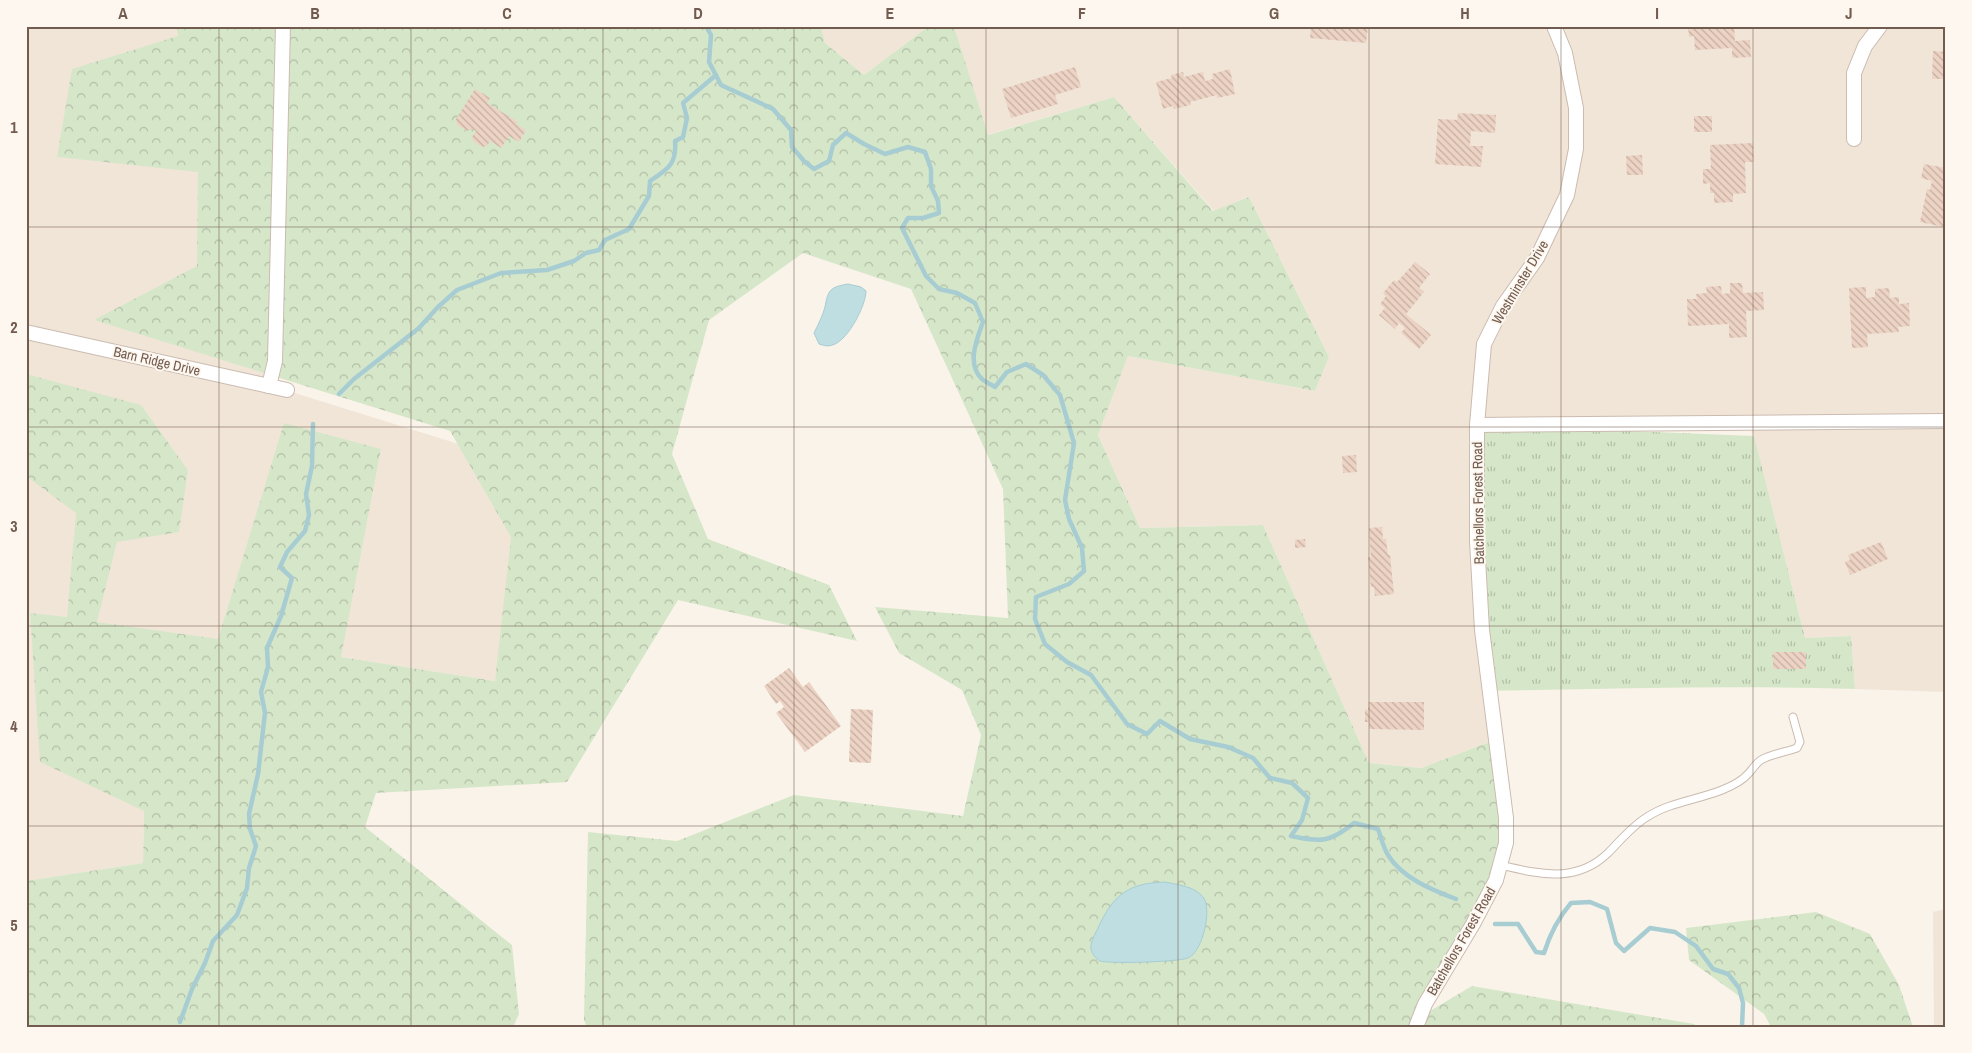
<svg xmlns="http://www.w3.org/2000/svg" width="1972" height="1053" viewBox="0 0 1972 1053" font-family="'Archivo Narrow',sans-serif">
	<defs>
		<pattern id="grass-tufts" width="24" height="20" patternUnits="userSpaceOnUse" patternTransform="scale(1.25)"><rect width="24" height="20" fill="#d6e7c9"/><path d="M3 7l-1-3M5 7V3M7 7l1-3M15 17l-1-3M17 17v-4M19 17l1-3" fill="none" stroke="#b2bea6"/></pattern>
		<pattern id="forest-crowns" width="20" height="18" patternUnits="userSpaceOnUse" patternTransform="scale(1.25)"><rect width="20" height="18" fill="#d6e7c9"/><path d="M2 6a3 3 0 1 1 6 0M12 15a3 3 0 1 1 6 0" fill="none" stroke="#b2bea6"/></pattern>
		<pattern id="building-back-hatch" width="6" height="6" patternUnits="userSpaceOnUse" patternTransform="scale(1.25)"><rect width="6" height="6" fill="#edd3c4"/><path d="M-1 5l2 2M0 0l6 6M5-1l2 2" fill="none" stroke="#c4aea2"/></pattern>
	</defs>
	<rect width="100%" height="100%" fill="#faf3e9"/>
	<g fill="#f1e5d8">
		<path d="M26,26H290L269,385L526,465L495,681L341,657L144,810L143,863L26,881Z"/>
		<path d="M821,26H929L864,75L825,43Z"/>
		<path d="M954,26H1946V692L1855,689L1851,636L1805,638L1750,422L1477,425L1495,740L1421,768L1369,763L1263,525L1140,528L1098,435L1128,356L1315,391L1329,357L1249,197L1214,211L1114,97L987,135Z"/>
		<path d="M1946,909V1027H1934L1933,912Z"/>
	</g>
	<path fill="url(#grass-tufts)" d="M1477,425L1754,436L1805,638L1851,636L1855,689C1732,685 1609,689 1487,691Z"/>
	<g fill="url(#forest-crowns)">
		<path d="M177,26H821L825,43L864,75L929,26H954L988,135L1114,97L1213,211L1249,197L1329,357L1315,391L1128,356L1098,435L1140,528L1263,525L1369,763L1421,768L1495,740L1503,794L1496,880L1420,1017L1472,986L1694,1024L1697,1027H587L584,1020L588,832L677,841L794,795L963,816L981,735L962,690L899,653L875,607L1008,618L1003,489L911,289L803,253L709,320L672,454L708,539L829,585L857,641L678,600L567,782L376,793L365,827L512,945L519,1014L513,1027H26V881L143,863L144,811L40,762L30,613L67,617L76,513L26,476V374L141,405L188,470L179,532L117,542L97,622L218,639L284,423L381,449L341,657L495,681L511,537L450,431L94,320L197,266L198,172L57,157L72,69L178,36Z"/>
		<path d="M1816,912L1870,934L1899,985L1913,1027H1771L1764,1014L1689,960L1686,928Z"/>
	</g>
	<g fill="#bfdee2" stroke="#a7cdd3">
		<path d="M848,284L861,287L866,291C866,305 849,338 835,344C829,347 825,346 819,344L814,333C818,325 823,315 825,307C828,290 830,287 848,284Z"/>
		<path d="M1165,882C1178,885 1194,886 1203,897C1213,909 1202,953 1188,958C1178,962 1109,964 1100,961C1096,959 1092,954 1091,949C1090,943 1095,934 1098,928C1113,895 1128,883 1165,882Z"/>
	</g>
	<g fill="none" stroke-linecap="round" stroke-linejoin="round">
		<g stroke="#a7cdd3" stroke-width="4.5">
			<path d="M706,26L711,35L709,62L721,85L773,109L791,130L792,147L804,161L814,169L829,161L833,145L846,133L864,144L885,154L908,147L925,152L931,169V186L938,201L939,213L923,218H908L902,228L926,276L939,289L957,293L975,303L983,322C977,339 966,364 982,379C985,382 991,384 995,387L1007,372L1026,364L1043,375L1060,395L1074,443L1065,500L1069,519L1082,548L1084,571L1069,584L1036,597L1035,619L1045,644L1067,662L1091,675L1127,724L1147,734L1160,721L1190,739L1228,747L1253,758L1270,778L1292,783L1308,798L1302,820L1291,836C1322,842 1329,843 1354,823L1378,829C1381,837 1383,847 1388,855C1402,878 1432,890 1456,899"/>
			<path d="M339,394L354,379L419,328L438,307L457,290L501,273L547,270L574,261L586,253L599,250L605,240L629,229L649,196L650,181C668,169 677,164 675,141L683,137L687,118L683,103L716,75"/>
			<path d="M1495,924H1518L1536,952L1544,953C1550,934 1558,918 1571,903L1590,902L1607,909L1616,943L1624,951L1650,928L1675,932L1696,946L1713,969L1728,974L1739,988L1743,1003L1742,1027"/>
			<path d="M180,1022L192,989L205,963L213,941L237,915L247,888L249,868L256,846L250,829L249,814L258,774L265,713L261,692L268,667L267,648L281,616L292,578L280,567L287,552L305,531L309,515L306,494L312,466L313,424"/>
		</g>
	</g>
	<g fill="url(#building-back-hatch)">
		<path d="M1311,26H1368L1366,43L1310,38Z"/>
		<path d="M1688,26H1734L1735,41L1750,40L1751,57L1732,58V48L1695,50L1694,36L1689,37Z"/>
		<path d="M1933,51L1946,52V79H1932Z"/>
		<path d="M1075,67L1081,87L1055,95L1058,104L1011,118L1002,89Z"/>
		<path d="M1230,69L1235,94L1217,98V95L1190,102L1191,105L1174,109L1173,106L1163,109L1156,82L1172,78L1171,75L1183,72L1184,77L1203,72L1205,81L1213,79L1212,74Z"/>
		<path d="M475,89L490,98L487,103L518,122L516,124L526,130L519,142L509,136L501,148L490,141L487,146L482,147L473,141L472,137L476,131L471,129L467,131L457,125L456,119Z"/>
		<path d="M1458,113L1496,115L1495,133L1471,131L1470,146H1483L1481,167L1435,164L1438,119L1457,120Z"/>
		<rect x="1694" y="116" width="18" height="16"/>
		<path d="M1753,143L1754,162H1745L1746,193L1733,194V202L1714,203V193H1710V183L1703,184V169H1711L1710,145Z"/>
		<path d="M1642,155L1643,175H1627L1626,156Z"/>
		<path d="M1924,164L1946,168V220L1944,227L1920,222L1927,189L1930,190L1932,181L1921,178Z"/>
		<path d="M1415,262L1430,274L1419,288L1424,292L1406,314L1431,335L1419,349L1401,333L1405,328L1399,323L1395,329L1379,315L1385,308L1380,304L1386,296L1383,293L1394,280L1397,282Z"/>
		<path d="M1730,283H1742L1743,293L1763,292L1764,310L1746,311L1747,337L1729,338V324L1688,326L1687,299H1697L1696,294L1707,293L1706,287L1721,286L1722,294L1730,293Z"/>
		<path d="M1866,287V298L1875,297V289L1889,288L1890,298L1899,297V304L1909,303L1910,326L1898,327L1899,332L1867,334L1868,347L1852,348L1849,288Z"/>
		<path d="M1356,455L1357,472L1343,473L1342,456Z"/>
		<path d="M1382,527L1383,539H1386L1388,555H1390L1394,594L1375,596L1374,587H1371L1368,557H1371L1369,528Z"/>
		<path d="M1305,539L1306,547L1295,548V540Z"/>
		<path d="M1881,542L1888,559L1850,575L1845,562L1850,560L1848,555Z"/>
		<rect x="1773" y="652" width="33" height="17"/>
		<path d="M789,668L803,687L809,682L841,726L805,752L776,713L784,707L780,701L776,704L764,686Z"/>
		<path d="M1368,702H1424V730L1369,729V722H1365V710H1368Z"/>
		<path d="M851,709L873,710L871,763L849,762Z"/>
	</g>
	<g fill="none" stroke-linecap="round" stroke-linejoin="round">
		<defs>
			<path id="service" d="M1500,865C1539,874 1576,884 1608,853C1620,841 1632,826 1647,817C1670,802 1697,800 1722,790C1732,786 1741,782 1748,774C1752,770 1756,763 1761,760C1771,754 1786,752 1797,748L1800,742L1793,717"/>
			<g id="minor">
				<path d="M1854,139V73L1865,46L1880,26"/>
				<path d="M26,332L287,390"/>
				<path d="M269,386L275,361L283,26"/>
				<path d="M1477,425L1946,421"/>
				<path d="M1416,1027L1425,1004L1473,924L1496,880L1506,843V818L1482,630L1477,541V425L1484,344L1503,306L1537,258L1567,195L1576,149V108L1565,53L1554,26"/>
			</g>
		</defs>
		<use href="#service" stroke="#cbbbb0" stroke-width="9"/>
		<use href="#minor" stroke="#cbbbb0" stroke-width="16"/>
		<use href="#service" stroke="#fff" stroke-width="7"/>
		<use href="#minor" stroke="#fff" stroke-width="14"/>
	</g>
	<path fill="none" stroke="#725b4f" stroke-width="1" stroke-opacity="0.55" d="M219,26V1027M411,26V1027M603,26V1027M794,26V1027M986,26V1027M1178,26V1027M1369,26V1027M1561,26V1027M1753,26V1027M26,227H1946M26,427H1946M26,626H1946M26,826H1946"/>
	<g text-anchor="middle" stroke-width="4" stroke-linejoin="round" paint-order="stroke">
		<g font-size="14" fill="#725b4f" stroke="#fdf7ef">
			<text transform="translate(1520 282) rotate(-59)" y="5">Westminster Drive</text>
			<text transform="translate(157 361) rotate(13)" y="5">Barn Ridge Drive</text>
			<text transform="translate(1478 503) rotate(-91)" y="5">Batchellors Forest Road</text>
			<text transform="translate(1461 941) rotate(-60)" y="5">Batchellors Forest Road</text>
		</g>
	</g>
	<rect width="1972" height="1053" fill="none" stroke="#fdf7ef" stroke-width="55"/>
	<rect x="28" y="28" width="1916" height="998" fill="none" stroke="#725b4f" stroke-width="2"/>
	<g font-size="16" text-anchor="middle" font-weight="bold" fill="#725b4f">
		<text x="123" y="19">A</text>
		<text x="315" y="19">B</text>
		<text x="507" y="19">C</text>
		<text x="698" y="19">D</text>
		<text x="890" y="19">E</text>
		<text x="1082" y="19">F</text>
		<text x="1274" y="19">G</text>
		<text x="1465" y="19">H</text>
		<text x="1657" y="19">I</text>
		<text x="1849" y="19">J</text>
		<text x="14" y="133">1</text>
		<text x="14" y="333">2</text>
		<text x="14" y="532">3</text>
		<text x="14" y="732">4</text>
		<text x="14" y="931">5</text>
	</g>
</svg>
